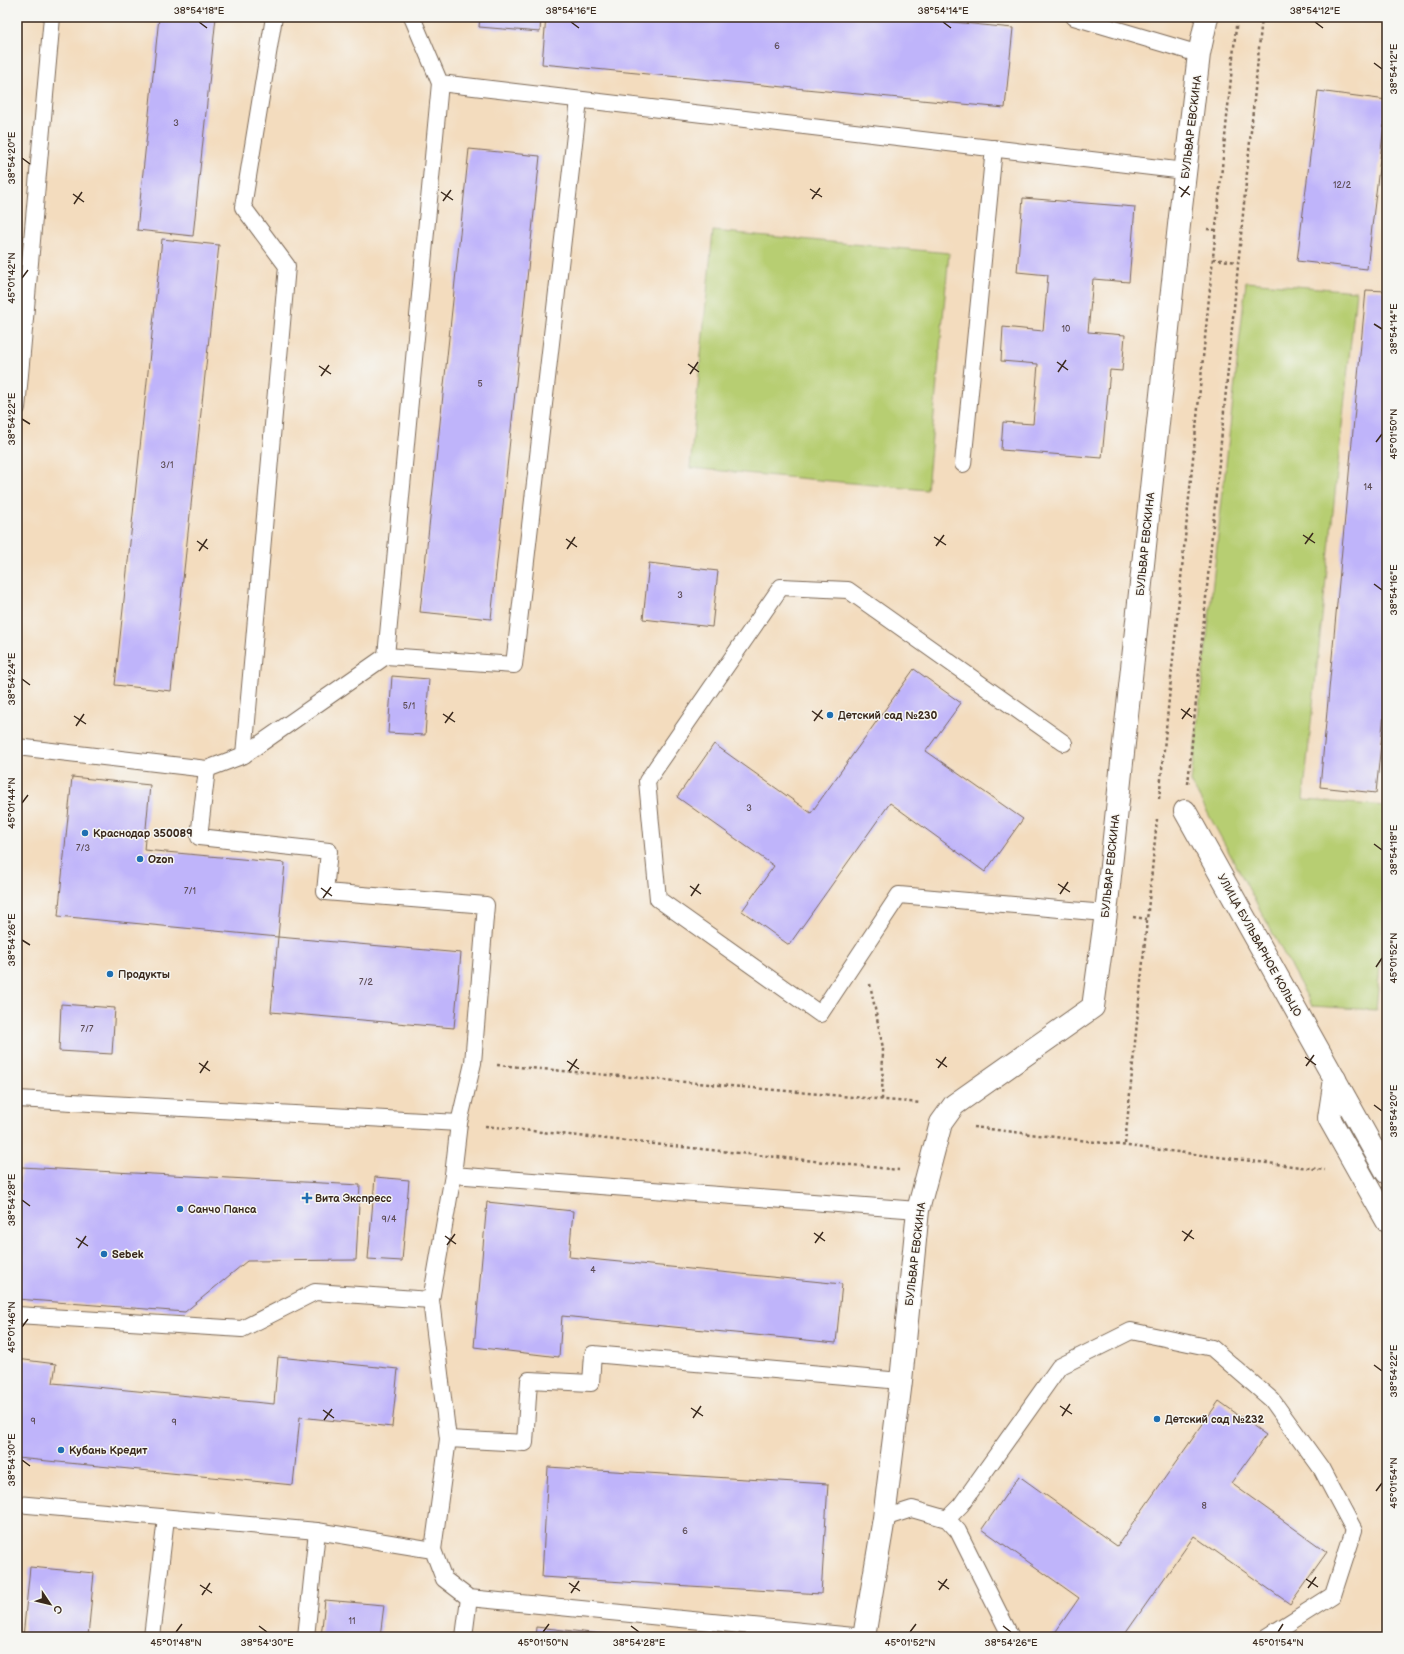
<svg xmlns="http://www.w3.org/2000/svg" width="1404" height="1654" viewBox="0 0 1404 1654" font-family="'Balsamiq Sans',sans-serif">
	<rect width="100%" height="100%" fill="#f6f6f2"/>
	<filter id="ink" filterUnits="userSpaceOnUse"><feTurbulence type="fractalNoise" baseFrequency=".025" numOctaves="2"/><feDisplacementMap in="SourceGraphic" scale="8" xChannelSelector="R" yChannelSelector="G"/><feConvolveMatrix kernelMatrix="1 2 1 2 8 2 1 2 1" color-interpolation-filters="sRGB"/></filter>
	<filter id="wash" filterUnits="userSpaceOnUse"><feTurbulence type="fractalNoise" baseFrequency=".012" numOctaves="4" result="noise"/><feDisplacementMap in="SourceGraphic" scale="16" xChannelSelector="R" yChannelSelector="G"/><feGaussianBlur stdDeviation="0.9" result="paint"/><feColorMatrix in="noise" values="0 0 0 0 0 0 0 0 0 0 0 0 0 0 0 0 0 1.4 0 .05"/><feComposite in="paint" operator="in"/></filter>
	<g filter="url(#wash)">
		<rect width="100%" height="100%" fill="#f3dcbe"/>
		<g fill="#b7ce72" stroke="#797c48">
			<path d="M713,231L949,253L927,490L690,468Z"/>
			<path d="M1246,282L1356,291L1303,800L1387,806V888L1376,1010L1312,1006L1191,782Z"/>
		</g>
		<g id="blocks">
			<g fill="#bfb4fa">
				<path d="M159,17H216L193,236L137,230Z"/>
				<path d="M480,17H541L540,32L479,27Z"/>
				<path d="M546,17H901L1013,28L1005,108L542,64Z"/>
				<path d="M1318,91L1387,100L1367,269L1297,261Z"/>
				<path d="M469,149L540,156L491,619L420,612Z"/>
				<path d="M1023,198L1135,207L1129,282L1093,279L1088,332L1125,335L1122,371L1110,370L1102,458L1001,450L1003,422L1033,424L1038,364L1001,361L1003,327L1043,331L1048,275L1017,272Z"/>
				<path d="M162,239L219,245L171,691L115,685Z"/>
				<path d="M1366,290L1387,291V683L1376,793L1320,787Z"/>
				<path d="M649,563L718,571L712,627L643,619Z"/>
				<path d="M914,669L961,703L926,751L1023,819L985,872L890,803L789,945L742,911L774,866L677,797L714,744L811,813Z"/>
				<path d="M392,676L429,679L425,735L388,733Z"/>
				<path d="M72,777L150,785L144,850L285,863L278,937L58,916Z"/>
				<path d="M278,937L461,953L454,1028L271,1012Z"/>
				<path d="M61,1004L115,1008L112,1054L59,1051Z"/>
				<path d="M21,1167L360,1185L356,1260L247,1261L185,1312L17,1299Z"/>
				<path d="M375,1177L409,1180L402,1261L368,1259Z"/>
				<path d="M487,1202L573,1211L569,1257L842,1284L836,1343L562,1316L559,1357L474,1347Z"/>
				<path d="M278,1357L398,1369L392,1427L300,1417L293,1485L17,1458V1359L56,1364L53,1383L274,1404Z"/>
				<path d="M1219,1401L1266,1435L1231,1483L1327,1552L1290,1604L1194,1536L1123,1637H1052L1079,1598L982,1529L1019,1476L1117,1546Z"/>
				<path d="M548,1467L828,1484L821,1594L542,1577Z"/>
				<path d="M30,1567L94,1573L88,1637H23Z"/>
				<path d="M325,1600L384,1605L380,1637H321Z"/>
				<path d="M536,1627L620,1636L619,1637H535Z"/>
			</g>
		</g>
	</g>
	<g filter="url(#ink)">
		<use href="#blocks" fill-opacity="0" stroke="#7b6856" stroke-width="1"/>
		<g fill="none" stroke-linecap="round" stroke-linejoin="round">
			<defs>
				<g id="lane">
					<path d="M412,17L440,83L1185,171"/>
					<path d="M1074,17L1199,54"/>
					<path d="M17,408L52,17"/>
					<path d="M963,464L994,148"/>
					<path d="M386,656L514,665L579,100"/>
					<path d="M1064,743L848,590L781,587L647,781L658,899L820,1014L899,895L1105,913"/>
					<path d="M17,747L207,769L244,755L386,656L440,83"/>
					<path d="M244,755L287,266L243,207L274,17"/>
					<path d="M207,769L199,837L329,851L325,892L486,905L473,1063L459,1123L453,1175L918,1210"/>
					<path d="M17,1099L459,1123"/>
					<path d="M17,1315L242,1329L315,1292L431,1300"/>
					<path d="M448,1439L431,1300L453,1175"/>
					<path d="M17,1504L317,1531L433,1550L444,1579L469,1598L864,1637"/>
					<path d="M884,1518L912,1509L947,1519L958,1531L1011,1637"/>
					<path d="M947,1519L961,1505L1059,1367L1131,1331L1212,1348L1272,1400L1321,1468L1354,1530L1333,1595L1267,1637"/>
					<path d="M433,1550L448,1439L525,1443L529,1380L591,1383L593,1354L901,1381"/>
					<path d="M152,1637L166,1518"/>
					<path d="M306,1637L317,1531"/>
					<path d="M464,1637L469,1598"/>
				</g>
				<g id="street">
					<path d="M1185,811L1387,1173"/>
					<path d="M1335,1079L1329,1118L1387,1221"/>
					<path d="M864,1637L884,1518L901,1381L918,1210L941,1123L954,1105L1093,1007L1106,913L1179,225L1199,54L1207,17"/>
				</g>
			</defs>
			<use href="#lane" stroke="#7b6856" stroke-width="18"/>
			<use href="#street" stroke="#7b6856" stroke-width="24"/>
			<g stroke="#7b6856" stroke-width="2.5" stroke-dasharray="3 3" stroke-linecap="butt">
				<path d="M1207,229L1216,230"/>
				<path d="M1213,259L1238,262"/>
				<path d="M1188,784L1262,17"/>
				<path d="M1159,799L1237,17"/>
				<path d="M1133,917L1147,919"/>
				<path d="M870,984L883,1048L882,1100"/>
				<path d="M497,1065L920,1103"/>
				<path d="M485,1126L899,1170"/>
				<path d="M973,1127L1325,1170"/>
				<path d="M1125,1144L1157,819"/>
			</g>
			<use href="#lane" stroke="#fff" stroke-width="16"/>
			<use href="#street" stroke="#fff" stroke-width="22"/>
		</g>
	</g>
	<path fill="none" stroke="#3b2a1e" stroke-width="1.5" d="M199,22L207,28M571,22L579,28M943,22L951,28M1315,22L1323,28M1374,63L1382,69M22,158L30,164M1179,187L1190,195M810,189L822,197M441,192L453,200M73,194L84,202M1181,197L1189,186M812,199L820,188M443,201L451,190M74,204L82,192M22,278L28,270M1374,324L1382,329M1057,362L1068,370M688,364L699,372M319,366L331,374M1058,372L1066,360M690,374L698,362M321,376L329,365M22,419L30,424M1376,442L1382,434M1303,535L1315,543M934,537L946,545M566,539L577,547M197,541L208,549M1305,544L1313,533M936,546L944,535M567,549L575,537M199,551L207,539M1374,584L1382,590M22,679L30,685M1181,709L1192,717M812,711L823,719M443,714L455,722M74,716L86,724M1182,719L1190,708M814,721L822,710M445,723L453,712M76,726L84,714M22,803L28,795M1374,844L1382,850M1058,884L1070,892M690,886L701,894M321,888L332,896M1060,894L1068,882M691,896L699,884M323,898L331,887M22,940L30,945M1376,967L1382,958M1305,1057L1316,1065M936,1059L947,1067M567,1061L579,1069M199,1063L210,1071M1306,1066L1314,1055M938,1068L946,1057M569,1071L577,1059M200,1073L208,1061M1374,1105L1382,1111M22,1200L30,1206M1182,1231L1194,1239M814,1233L825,1241M445,1236L456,1244M76,1238L88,1246M1184,1241L1192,1230M815,1243L823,1232M447,1245L455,1234M78,1248L86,1236M22,1327L28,1319M1374,1365L1382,1371M1060,1406L1072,1414M691,1408L703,1416M323,1410L334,1418M1062,1416L1070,1404M693,1418L701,1406M324,1420L332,1409M22,1460L30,1466M1376,1491L1382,1483M1306,1579L1318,1587M938,1581L949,1589M569,1583L580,1591M200,1585L212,1593M1308,1588L1316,1577M939,1590L947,1579M571,1593L579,1581M202,1595L210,1583M259,1626L267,1632M631,1626L639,1632M1003,1626L1011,1632M176,1632L182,1624M543,1632L549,1624M910,1632L916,1624M1278,1632L1283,1624"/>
	<g fill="#1f6fb2" stroke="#f6f6f2" stroke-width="1.5">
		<circle cx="830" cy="715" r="4"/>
		<circle cx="85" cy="833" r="4"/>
		<circle cx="140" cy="859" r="4"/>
		<circle cx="110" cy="974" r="4"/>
		<path d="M305 1192h4v4h4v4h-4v4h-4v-4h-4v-4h4z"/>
		<circle cx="180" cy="1209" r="4"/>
		<circle cx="104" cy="1254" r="4"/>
		<circle cx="1157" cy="1419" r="4"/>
		<circle cx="61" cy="1450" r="4"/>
	</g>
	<g text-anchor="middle" stroke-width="3" stroke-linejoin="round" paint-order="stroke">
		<g font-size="9" fill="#5c4c55">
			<text x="777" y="49">6</text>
			<text x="176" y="126">3</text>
			<text x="1342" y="188">12/2</text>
			<text x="1066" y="332">10</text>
			<text x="480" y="387">5</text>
			<text x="167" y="468">3/1</text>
			<text x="1368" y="490">14</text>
			<text x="680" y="598">3</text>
			<text x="409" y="709">5/1</text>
			<text x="749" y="811">3</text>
			<text x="83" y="851">7/3</text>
			<text x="190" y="894">7/1</text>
			<text x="366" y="985">7/2</text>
			<text x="87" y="1032">7/7</text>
			<text x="389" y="1222">9/4</text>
			<text x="593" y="1273">4</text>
			<text x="33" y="1424">9</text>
			<text x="174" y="1425">9</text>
			<text x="1204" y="1509">8</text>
			<text x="685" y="1534">6</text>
			<text x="352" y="1624">11</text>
		</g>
		<g font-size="11" fill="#3b2a1e" stroke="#f6f6f2">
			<text transform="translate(1191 127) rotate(-83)" y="4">БУЛЬВАР ЕВСКИНА</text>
			<text transform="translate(1145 544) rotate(-84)" y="4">БУЛЬВАР ЕВСКИНА</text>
			<text transform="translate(1110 866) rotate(-84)" y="4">БУЛЬВАР ЕВСКИНА</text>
			<text transform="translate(1260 945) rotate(61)" y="4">УЛИЦА БУЛЬВАРНОЕ КОЛЬЦО</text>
			<text transform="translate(915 1254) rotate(-83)" y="4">БУЛЬВАР ЕВСКИНА</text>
		</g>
		<g font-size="11" font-weight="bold" fill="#3b2a1e" stroke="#f6f6f2" text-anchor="start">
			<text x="838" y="719">Детский сад №230</text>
			<text x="93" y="837">Краснодар 350089</text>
			<text x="148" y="863">Ozon</text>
			<text x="118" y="978">Продукты</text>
			<text x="315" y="1202">Вита Экспресс</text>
			<text x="188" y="1213">Санчо Панса</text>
			<text x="112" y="1258">Sebek</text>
			<text x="1165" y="1423">Детский сад №232</text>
			<text x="69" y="1454">Кубань Кредит</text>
		</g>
	</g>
	<rect width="1404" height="1654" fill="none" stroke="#f6f6f2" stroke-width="44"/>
	<g transform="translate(50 1604) rotate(125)" stroke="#f6f6f2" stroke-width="3" paint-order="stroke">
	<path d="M0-3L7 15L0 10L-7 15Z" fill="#3b2a1e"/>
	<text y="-6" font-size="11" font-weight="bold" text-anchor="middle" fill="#3b2a1e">С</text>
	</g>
	<rect x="22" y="22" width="1360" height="1610" fill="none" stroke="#3b2a1e" stroke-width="1.5"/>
	<g font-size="10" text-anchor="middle" fill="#3b2a1e">
		<text x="199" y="14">38°54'18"E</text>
		<text x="571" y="14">38°54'16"E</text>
		<text x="943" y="14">38°54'14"E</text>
		<text x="1315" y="14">38°54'12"E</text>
		<text transform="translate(1393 69) rotate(-90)" y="4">38°54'12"E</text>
		<text transform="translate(11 158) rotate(-90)" y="4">38°54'20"E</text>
		<text transform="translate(11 278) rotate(-90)" y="4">45°01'42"N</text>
		<text transform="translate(1393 329) rotate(-90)" y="4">38°54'14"E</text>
		<text transform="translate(11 419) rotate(-90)" y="4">38°54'22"E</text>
		<text transform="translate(1393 434) rotate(-90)" y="4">45°01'50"N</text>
		<text transform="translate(1393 590) rotate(-90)" y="4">38°54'16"E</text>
		<text transform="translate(11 679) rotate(-90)" y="4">38°54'24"E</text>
		<text transform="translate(11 803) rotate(-90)" y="4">45°01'44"N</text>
		<text transform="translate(1393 850) rotate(-90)" y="4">38°54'18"E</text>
		<text transform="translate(11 940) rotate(-90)" y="4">38°54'26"E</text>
		<text transform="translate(1393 958) rotate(-90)" y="4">45°01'52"N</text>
		<text transform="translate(1393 1111) rotate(-90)" y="4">38°54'20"E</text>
		<text transform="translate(11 1200) rotate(-90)" y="4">38°54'28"E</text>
		<text transform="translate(11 1327) rotate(-90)" y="4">45°01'46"N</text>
		<text transform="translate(1393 1371) rotate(-90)" y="4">38°54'22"E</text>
		<text transform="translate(11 1460) rotate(-90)" y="4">38°54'30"E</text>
		<text transform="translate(1393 1483) rotate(-90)" y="4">45°01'54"N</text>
		<text x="176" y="1646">45°01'48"N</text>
		<text x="267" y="1646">38°54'30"E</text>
		<text x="543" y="1646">45°01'50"N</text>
		<text x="639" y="1646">38°54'28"E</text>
		<text x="910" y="1646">45°01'52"N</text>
		<text x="1011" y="1646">38°54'26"E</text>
		<text x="1278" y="1646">45°01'54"N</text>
	</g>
</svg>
